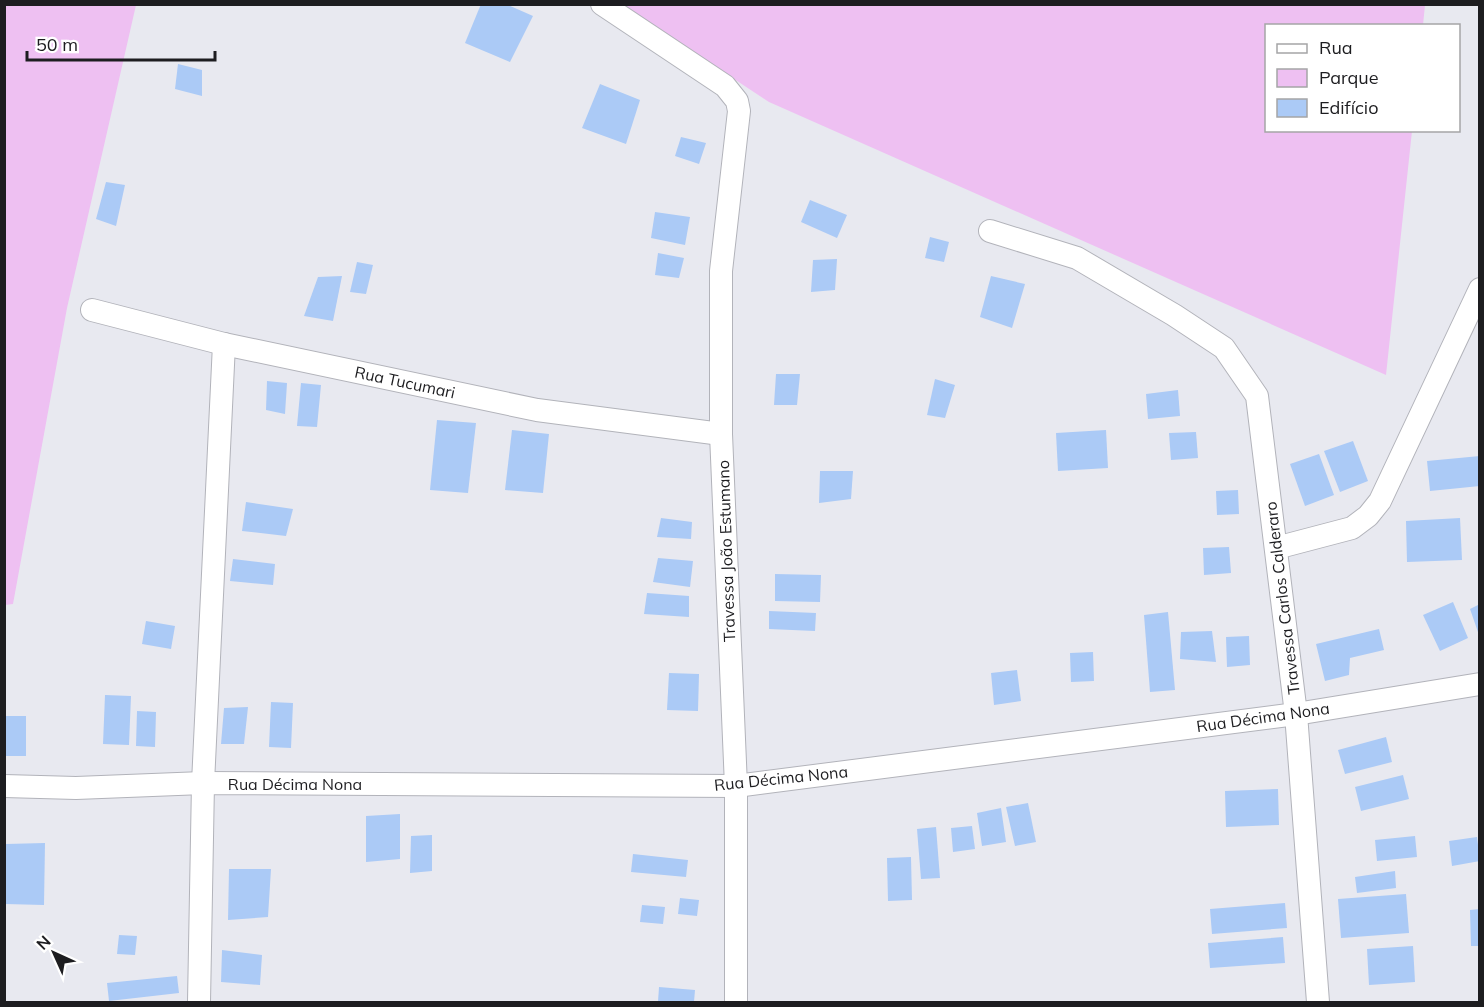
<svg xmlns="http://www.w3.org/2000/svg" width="1484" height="1007" viewBox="0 0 1484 1007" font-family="Mulish,sans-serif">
	<rect width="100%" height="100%" fill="#e8e9f0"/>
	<g fill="#eec0f2">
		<path d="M4,5H136L67,308L13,604L5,605Z"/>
		<path d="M622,5H1425L1423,25L1266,26V130L1412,131L1386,375L769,102Z"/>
	</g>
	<g fill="#abcaf6">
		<path d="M481,4H506L533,16L510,62L465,43Z"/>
		<path d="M178,64L202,70V96L175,89Z"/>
		<path d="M600,84L640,100L626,144L582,128Z"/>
		<path d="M681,137L706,143L699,164L675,156Z"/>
		<path d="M106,182L125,185L116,226L96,219Z"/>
		<path d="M810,200L847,215L837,238L801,222Z"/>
		<path d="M655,212L690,217L685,245L651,238Z"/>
		<path d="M930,237L949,242L944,262L925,258Z"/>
		<path d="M658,253L684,258L679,278L655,275Z"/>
		<path d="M837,259L835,290L811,292L813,260Z"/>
		<path d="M357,262L373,265L366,294L350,292Z"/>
		<path d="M342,276L333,321L304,316L318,277Z"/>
		<path d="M991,276L1025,284L1012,328L980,317Z"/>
		<path d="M776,374H800L797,405H774Z"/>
		<path d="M935,379L955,385L945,418L927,415Z"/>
		<path d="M267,381L287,383L285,414L266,410Z"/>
		<path d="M301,383L321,385L317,427L297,426Z"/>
		<path d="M1178,390L1180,416L1148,419L1146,394Z"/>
		<path d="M437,420L476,423L468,493L430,490Z"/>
		<path d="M512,430L549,434L543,493L505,490Z"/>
		<path d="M1106,430L1108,468L1058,471L1056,433Z"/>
		<path d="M1196,432L1198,458L1171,460L1169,433Z"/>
		<path d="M1353,441L1368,481L1340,492L1324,451Z"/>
		<path d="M1319,454L1334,495L1305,506L1290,464Z"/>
		<path d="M1480,456V486L1430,491L1427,461Z"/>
		<path d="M820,471H853L851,499L819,503Z"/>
		<path d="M1238,490L1239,514L1217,515L1216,491Z"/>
		<path d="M246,502L293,509L286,536L242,531Z"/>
		<path d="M661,518L692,522L691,539L657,537Z"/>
		<path d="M1460,518L1462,560L1407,562L1406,521Z"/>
		<path d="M1229,547L1231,573L1204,575L1203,548Z"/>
		<path d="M658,558L693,561L690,587L653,582Z"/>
		<path d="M233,559L275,564L273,585L230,581Z"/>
		<path d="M775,574L821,575L820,602L775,601Z"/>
		<path d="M647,593L689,596V617L644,614Z"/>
		<path d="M1453,602L1468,638L1440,651L1423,615Z"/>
		<path d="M1480,604V635H1479L1470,609Z"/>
		<path d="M769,611L816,613L815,631L769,629Z"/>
		<path d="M1168,612L1175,690L1150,692L1144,615Z"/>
		<path d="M146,621L175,626L171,649L142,644Z"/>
		<path d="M1379,629L1384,650L1350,658L1349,675L1325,681L1316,644Z"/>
		<path d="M1212,631L1216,662L1180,659L1181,632Z"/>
		<path d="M1249,636L1250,665L1227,667L1226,637Z"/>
		<path d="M1093,652L1094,681L1071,682L1070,653Z"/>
		<path d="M1017,670L1021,701L994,705L991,673Z"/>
		<path d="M669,673L699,674L698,711L667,710Z"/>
		<path d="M105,695L131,696L129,745L103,744Z"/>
		<path d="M271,702L293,703L291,748L269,747Z"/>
		<path d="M248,707L244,744H221L224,708Z"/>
		<path d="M137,711L156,712L155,747L136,746Z"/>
		<rect x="5" y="716" width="21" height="40"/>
		<path d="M1386,737L1392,762L1345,774L1338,750Z"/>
		<path d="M1403,775L1409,799L1361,811L1355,787Z"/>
		<path d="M1278,789L1279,825L1226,827L1225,791Z"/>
		<path d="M1028,803L1036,842L1015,846L1006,807Z"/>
		<path d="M1001,808L1006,842L982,846L977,813Z"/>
		<path d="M400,814V859L366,862V816Z"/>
		<path d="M972,826L975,849L953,852L951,828Z"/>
		<path d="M936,827L940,878L921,879L917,829Z"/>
		<path d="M432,835V871L410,873L411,836Z"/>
		<path d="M1415,836L1417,857L1377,861L1375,840Z"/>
		<path d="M1477,837L1480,861L1452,866L1449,841Z"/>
		<path d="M45,843L44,905L5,904L6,844Z"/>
		<path d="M633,854L688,860L686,877L631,872Z"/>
		<path d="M911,857L912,900L888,901L887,858Z"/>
		<path d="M229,869H271L268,917L228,920Z"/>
		<path d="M1395,871L1396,888L1357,893L1355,877Z"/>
		<path d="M1406,894L1409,933L1341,938L1338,899Z"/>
		<path d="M680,898L699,900L697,916L678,914Z"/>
		<path d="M1285,903L1287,928L1212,934L1210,909Z"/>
		<path d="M642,905L665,907L663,924L640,922Z"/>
		<path d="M1480,909V946H1471L1470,910Z"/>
		<path d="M119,935L137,936L135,955L117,954Z"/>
		<path d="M1283,937L1285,963L1210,968L1208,943Z"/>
		<path d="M1413,946L1415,982L1369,985L1367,949Z"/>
		<path d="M222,950L262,955L260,985L221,982Z"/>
		<path d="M177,976L179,993L109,1001L107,983Z"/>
		<path d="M659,987L695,990L694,1002H658Z"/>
	</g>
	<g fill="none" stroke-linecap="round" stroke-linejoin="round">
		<defs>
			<g id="street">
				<path d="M602,4L725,86L737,101L739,111L721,271V434L736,786V1002"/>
				<path d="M990,231L1077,258L1174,315L1224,348L1257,396L1296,714L1318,1002"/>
				<path d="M92,310L224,344L537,410L721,434"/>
				<path d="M1276,548L1352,528L1368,516L1380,501L1480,289"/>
				<path d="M4,786L76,788L203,783L736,786L1296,714L1480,684"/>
				<path d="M199,1002L203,783L224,344"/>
			</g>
		</defs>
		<use href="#street" stroke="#b2b3ba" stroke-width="24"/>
		<use href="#street" stroke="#fff" stroke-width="22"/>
	</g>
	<g text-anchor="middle" stroke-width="4.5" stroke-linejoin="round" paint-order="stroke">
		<g font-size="16" fill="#1d1d20" stroke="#fff">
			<text transform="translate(405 382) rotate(12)" y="6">Rua Tucumari</text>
			<text transform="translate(726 551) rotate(-92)" y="6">Travessa João Estumano</text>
			<text transform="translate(1282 598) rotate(-97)" y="6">Travessa Carlos Calderaro</text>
			<text transform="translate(1263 717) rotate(-8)" y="6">Rua Décima Nona</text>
			<text transform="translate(781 778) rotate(-6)" y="6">Rua Décima Nona</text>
			<text x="295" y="790">Rua Décima Nona</text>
		</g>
	</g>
	<rect width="1484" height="1007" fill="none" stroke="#1d1d20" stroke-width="12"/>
	<rect x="1265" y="24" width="195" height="108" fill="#ffffff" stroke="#a5a5a6" stroke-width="1.5"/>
	<rect x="1277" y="44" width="30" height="9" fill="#ffffff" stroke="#a5a5a6" stroke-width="1.5"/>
	<text x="1319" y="54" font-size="18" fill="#1d1d20">Rua</text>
	<rect x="1277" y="69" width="30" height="18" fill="#eec0f2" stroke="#a5a5a6" stroke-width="1.5"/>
	<text x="1319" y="84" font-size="18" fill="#1d1d20">Parque</text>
	<rect x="1277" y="99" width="30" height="18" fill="#abcaf6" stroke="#a5a5a6" stroke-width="1.5"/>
	<text x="1319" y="114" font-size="18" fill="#1d1d20">Edifício</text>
	<g transform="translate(54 953) rotate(315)" stroke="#ffffff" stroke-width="4.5" paint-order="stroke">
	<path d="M0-4.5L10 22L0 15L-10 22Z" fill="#1d1d20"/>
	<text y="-9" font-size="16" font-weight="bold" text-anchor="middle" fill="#1d1d20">N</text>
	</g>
	<path d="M27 51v9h188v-9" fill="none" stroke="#1d1d20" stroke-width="3"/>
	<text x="36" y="51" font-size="18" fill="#1d1d20" stroke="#ffffff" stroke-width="4.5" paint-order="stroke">50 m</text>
</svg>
